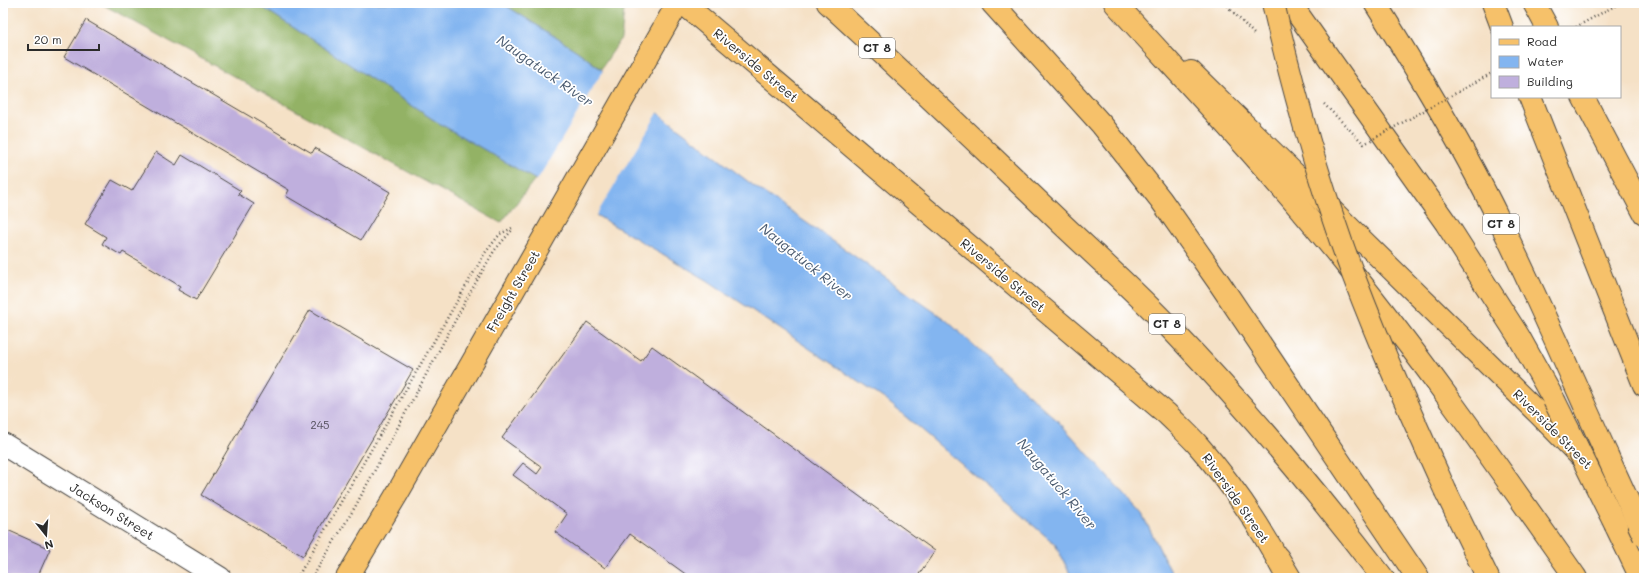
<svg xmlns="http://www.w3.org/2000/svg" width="1647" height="581" viewBox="0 0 1647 581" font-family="Mali,sans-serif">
	<rect width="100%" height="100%" fill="#fff"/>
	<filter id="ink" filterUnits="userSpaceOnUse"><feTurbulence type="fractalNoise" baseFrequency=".025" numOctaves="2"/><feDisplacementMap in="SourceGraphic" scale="8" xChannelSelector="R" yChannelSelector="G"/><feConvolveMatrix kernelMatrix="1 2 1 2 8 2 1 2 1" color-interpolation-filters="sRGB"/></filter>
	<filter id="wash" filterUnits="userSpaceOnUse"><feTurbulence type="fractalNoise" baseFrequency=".012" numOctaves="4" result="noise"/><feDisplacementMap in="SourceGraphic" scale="16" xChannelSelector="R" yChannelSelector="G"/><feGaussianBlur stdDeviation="0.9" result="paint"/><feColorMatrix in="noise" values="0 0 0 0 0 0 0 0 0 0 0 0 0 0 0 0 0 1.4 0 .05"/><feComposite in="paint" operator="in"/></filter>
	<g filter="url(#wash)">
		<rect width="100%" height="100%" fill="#f5e1c6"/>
		<g fill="#93b265" stroke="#5f6e48">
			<path d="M100,3H256L437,122L535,179L501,223Z"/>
			<path d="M502,3H615L624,10L621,39L601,69L577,51Z"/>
		</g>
		<path fill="#83b5f0" stroke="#57708e" d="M256,3H502L577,51L754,186L946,320L1059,422L1142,514L1174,578H1072L1055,544L886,400L707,280L437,122Z"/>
		<path fill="#f5e1c6" d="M604,69L659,111L595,217L536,182Z"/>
		<g id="blocks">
			<g fill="#bfafdd">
				<path d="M86,20L312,153L315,148L390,192L361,240L286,196L289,190L64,57Z"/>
				<path d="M156,152L176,165L182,155L241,191L238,194L254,204L196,300L178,290L180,286L123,252L121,255L102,244L106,237L85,224L112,180L132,191Z"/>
				<path d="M310,310L413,370L303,556L201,495Z"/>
				<path d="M587,322L641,361L652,346L935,551L919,574L924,578H691L630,534L605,568L555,532L567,514L513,475L523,463L537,474L542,467L502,438Z"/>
				<path d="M3,528L50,549L37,578H3Z"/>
			</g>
		</g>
	</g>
	<g filter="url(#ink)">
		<use href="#blocks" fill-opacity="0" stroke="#494642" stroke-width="1"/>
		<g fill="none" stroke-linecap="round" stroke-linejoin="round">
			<defs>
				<path id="minor" d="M3,444L220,578"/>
				<g id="major">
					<path d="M683,3L1167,414C1177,424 1188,434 1197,444C1232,484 1262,528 1286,575"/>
					<path d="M1191,72L1540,415L1631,508"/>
					<path d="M347,578L397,494L678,3"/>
				</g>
				<g id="highway">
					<path d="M828,3C907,76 985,150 1062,224C1099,259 1137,293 1172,330C1247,408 1317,492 1383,578"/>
					<path d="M992,3L1102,125L1161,200L1220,284L1418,578"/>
					<path d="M1115,3C1194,90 1275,175 1348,267C1429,367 1502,473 1576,578"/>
					<path d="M1290,3L1446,223L1519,337L1554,400"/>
					<path d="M1375,3C1419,73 1462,144 1498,218C1537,296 1571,376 1607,455"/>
					<path d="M1493,3L1502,27"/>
					<path d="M1534,3L1547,27"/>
					<path d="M1530,97L1644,385"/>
					<path d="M1583,97L1644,213"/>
					<path d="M1446,492L1488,578"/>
					<path d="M1616,526L1641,578"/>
					<path d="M1278,558L1290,578"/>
				</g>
			</defs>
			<use href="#minor" stroke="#494642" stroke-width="24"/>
			<use href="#major" stroke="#494642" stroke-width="24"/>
			<use href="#highway" stroke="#494642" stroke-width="24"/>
			<g stroke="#494642" stroke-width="2.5" stroke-dasharray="1 3" stroke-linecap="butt">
				<path d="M1224,3L1231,10"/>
				<path d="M1576,27L1620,3"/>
				<path d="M297,578L485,253L500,234L514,227"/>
				<path d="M312,578L355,507L471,291L494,251L513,229"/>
			</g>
			<use href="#minor" stroke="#fff" stroke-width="22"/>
			<use href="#major" stroke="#f6c16b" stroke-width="22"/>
			<use href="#highway" stroke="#f6c16b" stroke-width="22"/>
			<defs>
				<g id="highway-bridge">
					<path d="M1273,3C1290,77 1310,150 1334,221C1365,314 1406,404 1446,492"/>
					<path d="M1554,400L1616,526"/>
					<path d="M1607,455L1644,536"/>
				</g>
			</defs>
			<use href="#highway-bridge" stroke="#494642" stroke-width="24" stroke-linecap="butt"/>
			<g stroke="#494642" stroke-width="2.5" stroke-dasharray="1 3" stroke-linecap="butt">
				<path d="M1231,10L1255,35"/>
				<path d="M1324,104L1364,144L1492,73"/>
			</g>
			<use href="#highway-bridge" stroke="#f6c16b" stroke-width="22"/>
		</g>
	</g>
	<g text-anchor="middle" stroke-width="3.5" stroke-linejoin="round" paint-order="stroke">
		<g font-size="11" fill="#504c58">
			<text x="320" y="429">245</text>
		</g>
		<g fill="#fff" stroke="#6b6b6b" stroke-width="1">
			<rect x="859" y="38" width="36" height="20" rx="3"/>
			<rect x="1483" y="214" width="36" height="20" rx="3"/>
			<rect x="1149" y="314" width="36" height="20" rx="3"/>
		</g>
		<g font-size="12" font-weight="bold" fill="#2b2b2b">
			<text x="877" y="52">CT 8</text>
			<text x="1501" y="228">CT 8</text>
			<text x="1167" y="328">CT 8</text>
		</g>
		<g font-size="13" fill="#2b2b2b" stroke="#fff">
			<text transform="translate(756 65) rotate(40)" y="5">Riverside Street</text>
			<text transform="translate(1003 275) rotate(40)" y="5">Riverside Street</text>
			<text transform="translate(513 291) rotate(-60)" y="5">Freight Street</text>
			<text transform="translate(1553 429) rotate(45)" y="5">Riverside Street</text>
			<text transform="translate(1236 498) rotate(55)" y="5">Riverside Street</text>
			<text transform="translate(112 511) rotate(32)" y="5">Jackson Street</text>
		</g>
		<g font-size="14" font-style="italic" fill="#4a5b70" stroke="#fff">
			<text transform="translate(545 71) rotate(35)" y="5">Naugatuck River</text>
			<text transform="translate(806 262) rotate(39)" y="5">Naugatuck River</text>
			<text transform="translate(1057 484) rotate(50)" y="5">Naugatuck River</text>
		</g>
	</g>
	<rect width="1647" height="581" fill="none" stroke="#fff" stroke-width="16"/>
	<rect x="1491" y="26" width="130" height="72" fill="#ffffff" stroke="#aaaaaa"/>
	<rect x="1499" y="39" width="20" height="6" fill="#f6c16b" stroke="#aaaaaa"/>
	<text x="1527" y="46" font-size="12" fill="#2b2b2b">Road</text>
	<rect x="1499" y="56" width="20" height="12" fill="#83b5f0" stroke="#aaaaaa"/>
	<text x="1527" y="66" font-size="12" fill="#2b2b2b">Water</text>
	<rect x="1499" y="76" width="20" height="12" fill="#bfafdd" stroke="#aaaaaa"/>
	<text x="1527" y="86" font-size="12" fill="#2b2b2b">Building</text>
	<g transform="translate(46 535) rotate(163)" stroke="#ffffff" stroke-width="3" paint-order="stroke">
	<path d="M0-3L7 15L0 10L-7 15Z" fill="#2b2b2b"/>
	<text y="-6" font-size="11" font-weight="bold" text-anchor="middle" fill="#2b2b2b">N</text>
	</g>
	<path d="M28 44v6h71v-6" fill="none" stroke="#2b2b2b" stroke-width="2"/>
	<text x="34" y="44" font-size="12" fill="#2b2b2b" stroke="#ffffff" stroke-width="3" paint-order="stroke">20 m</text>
</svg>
